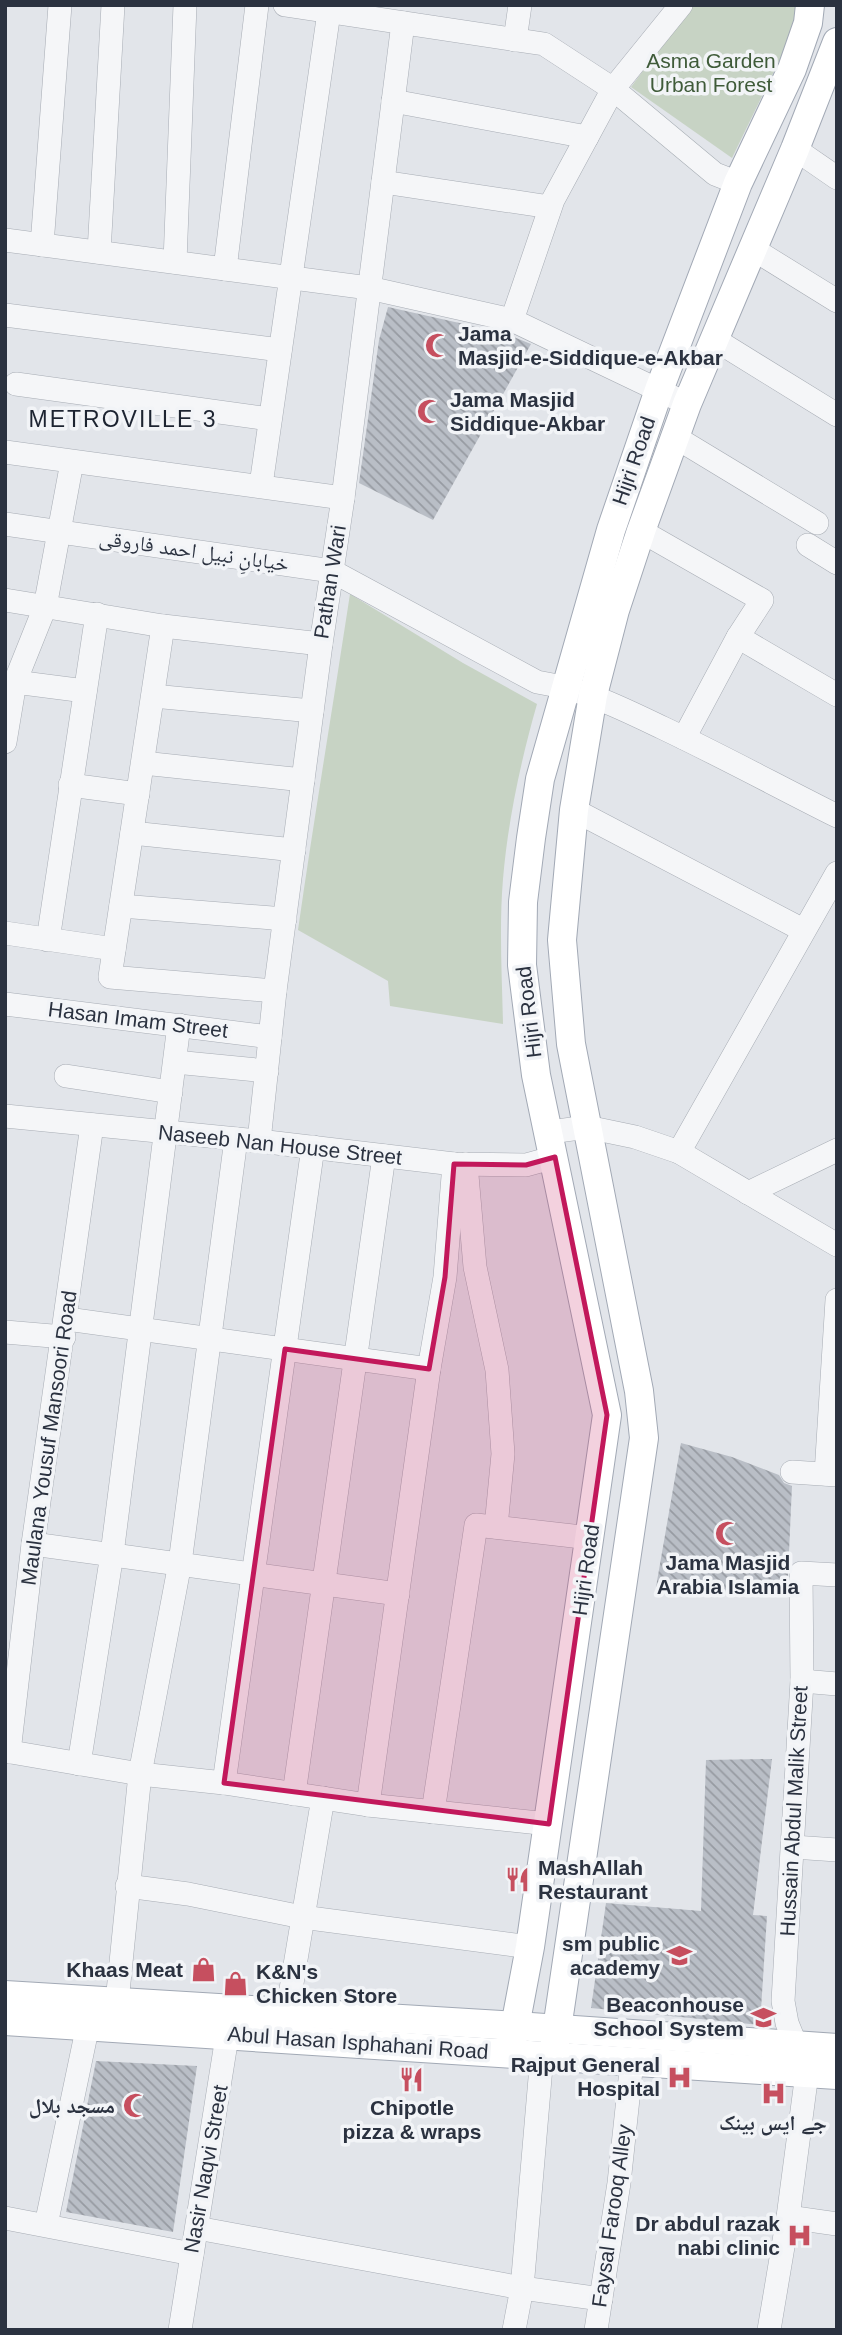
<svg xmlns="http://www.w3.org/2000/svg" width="842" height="2335" viewBox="0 0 842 2335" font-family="Arial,'Noto Naskh Arabic',sans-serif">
	<defs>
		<pattern id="building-back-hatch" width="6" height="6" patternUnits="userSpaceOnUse" patternTransform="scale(1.75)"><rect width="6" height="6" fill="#b9bec6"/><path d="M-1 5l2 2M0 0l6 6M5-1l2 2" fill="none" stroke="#979ba2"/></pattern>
	</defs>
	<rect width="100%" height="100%" fill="#e2e5ea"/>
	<g fill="#c7d3c4">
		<path d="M692,5H800L799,20L732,158L631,87Z"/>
		<path d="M350,594L463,663L537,704C521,760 508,820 503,879C499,927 502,976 503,1024L390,1006L388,981L298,930C314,818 333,706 350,594Z"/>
	</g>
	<g fill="url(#building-back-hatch)">
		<path d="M388,307L504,333L531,344L433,520L359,483L379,340Z"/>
		<path d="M681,1443L732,1457L779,1475L784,1483L792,1486L787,1597L656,1587Z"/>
		<path d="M772,1759L753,1915L767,1916L760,2025L591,2008L606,1903L701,1911L706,1760Z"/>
		<path d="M96,2061L197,2066L173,2232L66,2212Z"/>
	</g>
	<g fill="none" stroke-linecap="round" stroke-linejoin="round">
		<defs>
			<g id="minor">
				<path d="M285,5L544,44L613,89L715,174L738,183"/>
				<path d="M515,40L520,5"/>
				<path d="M393,101L587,137"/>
				<path d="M795,149L837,178"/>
				<path d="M383,182L550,207"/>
				<path d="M5,240L369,288L512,320L675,398"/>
				<path d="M42,245L60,5"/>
				<path d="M753,249L837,301"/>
				<path d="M99,252L113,5"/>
				<path d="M175,262L185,5"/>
				<path d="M225,269L257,5"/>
				<path d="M5,315L280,350"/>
				<path d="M512,320L553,200L613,89L681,5"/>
				<path d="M714,339L837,415"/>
				<path d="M16,384L270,419"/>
				<path d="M675,437L817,523"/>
				<path d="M5,452L343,498"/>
				<path d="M261,485L329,12"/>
				<path d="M5,524L332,571L537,682C586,690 619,707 663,728C722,756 779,787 837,816"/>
				<path d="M641,531L762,600L738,637L684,738"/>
				<path d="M808,545L837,563"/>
				<path d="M5,600L163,626L321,644"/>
				<path d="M163,626L110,977L275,991"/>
				<path d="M738,637L837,695"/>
				<path d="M15,682L45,607L72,462"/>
				<path d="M153,696L312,711"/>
				<path d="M5,742L15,682L85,691"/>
				<path d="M143,763L303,780"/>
				<path d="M70,785L138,794"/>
				<path d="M574,810L803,930"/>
				<path d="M132,833L294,850"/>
				<path d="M121,906L285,919"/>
				<path d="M5,933L114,949"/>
				<path d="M48,940L97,614"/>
				<path d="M5,1004L270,1037"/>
				<path d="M175,1062L267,1071"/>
				<path d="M66,1076L171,1092"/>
				<path d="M5,1116L259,1141L454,1164L526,1165L555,1157"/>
				<path d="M550,1132L587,1127L635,1137L679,1152L837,1245"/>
				<path d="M259,1141L275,991L321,644L343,498L403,23"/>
				<path d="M679,1152L837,873"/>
				<path d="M466,1164L475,1267L497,1370L503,1454L496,1527"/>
				<path d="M748,1193L837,1150"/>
				<path d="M67,1319L429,1369"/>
				<path d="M5,1332L64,1337"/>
				<path d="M792,1472L837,1475"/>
				<path d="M826,1474L837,1300"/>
				<path d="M33,1544L398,1594"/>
				<path d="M802,1681L837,1684"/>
				<path d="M5,1751L140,1774L224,1783L368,1805L549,1824"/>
				<path d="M9,1752L33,1544L92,1125"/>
				<path d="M79,1764L112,1554L179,1025"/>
				<path d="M224,1783L313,1147"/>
				<path d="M294,1794L384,1156"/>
				<path d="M368,1805L429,1369L445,1277L454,1164"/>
				<path d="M433,1812L476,1525L591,1538"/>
				<path d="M793,1847L837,1850"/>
				<path d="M127,1886L188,1894L302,1917L530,1947"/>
				<path d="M117,2002L140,1774L180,1563L236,1139"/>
				<path d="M287,2013L323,1798"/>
				<path d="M788,2217L837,2224"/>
				<path d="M5,2218L192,2254"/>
				<path d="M46,2225L88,2025"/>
				<path d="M197,2228L522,2288L601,2299"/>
				<path d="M180,2330L230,2018"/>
				<path d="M514,2330L522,2288L542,2055"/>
				<path d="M596,2330L619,2183L632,2061"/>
				<path d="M769,2330L788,2217L807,2073L787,2023L783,2001L802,1681L801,1573L837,1575"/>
			</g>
			<g id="major">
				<path d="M5,1995L516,2026L837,2048"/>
				<path d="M5,2021L837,2075"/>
				<path d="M510,2053L530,1947L607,1415L536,1075L522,965L523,902L531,838L540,779L611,530L659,390L738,183L792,69L808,23L810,5"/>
				<path d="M553,2056L644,1438L639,1391L571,1044L562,940L574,810L593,695L615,610L641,531L687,404L795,149L837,42"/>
			</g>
		</defs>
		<use href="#minor" stroke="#a7acb4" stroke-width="24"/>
		<use href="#major" stroke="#a2a9b5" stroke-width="30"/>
		<use href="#minor" stroke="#f5f6f8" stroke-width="23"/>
		<use href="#major" stroke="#fff" stroke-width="28"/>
	</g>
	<path fill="#c2185b" fill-opacity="0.2" stroke="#c2185b" stroke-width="5" stroke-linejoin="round" d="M555,1157L607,1415L549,1824L224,1783L285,1349L429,1369L445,1277L454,1164L526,1165Z"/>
	<defs>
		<symbol id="mosque-bare" viewBox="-9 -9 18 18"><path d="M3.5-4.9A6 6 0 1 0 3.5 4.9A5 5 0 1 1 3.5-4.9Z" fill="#c64f5f" stroke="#f2f4f7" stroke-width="2.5" paint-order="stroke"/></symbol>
		<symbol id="restaurant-bare" viewBox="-9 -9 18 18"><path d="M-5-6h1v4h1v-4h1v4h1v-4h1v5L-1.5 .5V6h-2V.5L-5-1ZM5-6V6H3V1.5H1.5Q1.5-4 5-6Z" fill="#c64f5f" stroke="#f2f4f7" stroke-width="2.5" paint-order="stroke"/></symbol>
		<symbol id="school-bare" viewBox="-9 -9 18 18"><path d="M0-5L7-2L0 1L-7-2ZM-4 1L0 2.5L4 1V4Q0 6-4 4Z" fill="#c64f5f" stroke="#f2f4f7" stroke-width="2.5" paint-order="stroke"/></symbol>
		<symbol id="shop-bare" viewBox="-9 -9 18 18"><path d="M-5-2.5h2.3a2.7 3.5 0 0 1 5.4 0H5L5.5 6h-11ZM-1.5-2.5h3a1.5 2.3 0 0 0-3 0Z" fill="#c64f5f" stroke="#f2f4f7" stroke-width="2.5" paint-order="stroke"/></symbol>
		<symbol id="hospital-bare" viewBox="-9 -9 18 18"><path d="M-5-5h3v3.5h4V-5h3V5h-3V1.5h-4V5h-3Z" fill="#c64f5f" stroke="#f2f4f7" stroke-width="2.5" paint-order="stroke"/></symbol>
	</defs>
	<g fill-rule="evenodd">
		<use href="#mosque-bare" x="420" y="328" width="35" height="35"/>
		<use href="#mosque-bare" x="412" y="394" width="35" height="35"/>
		<use href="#mosque-bare" x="710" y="1516" width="35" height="35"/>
		<use href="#restaurant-bare" x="500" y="1862" width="35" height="35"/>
		<use href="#school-bare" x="662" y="1938" width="35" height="35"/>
		<use href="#shop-bare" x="186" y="1952" width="35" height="35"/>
		<use href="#shop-bare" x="218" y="1966" width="35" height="35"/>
		<use href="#school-bare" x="746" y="2000" width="35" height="35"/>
		<use href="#hospital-bare" x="662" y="2060" width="35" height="35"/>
		<use href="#restaurant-bare" x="394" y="2062" width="35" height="35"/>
		<use href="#hospital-bare" x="756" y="2076" width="35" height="35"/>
		<use href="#mosque-bare" x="118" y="2088" width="35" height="35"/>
		<use href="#hospital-bare" x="782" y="2218" width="35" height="35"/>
	</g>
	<g text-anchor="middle" stroke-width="7" stroke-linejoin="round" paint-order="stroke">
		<g font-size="21" fill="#3f5b39" stroke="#f2f4f7">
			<text x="711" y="68">Asma Garden<tspan x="711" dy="24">Urban Forest</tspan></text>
		</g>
		<g font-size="21" font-weight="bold" fill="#2b3240" stroke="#f2f4f7" text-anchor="end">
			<text x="458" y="341" text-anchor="start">Jama<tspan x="458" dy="24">Masjid-e-Siddique-e-Akbar</tspan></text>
			<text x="450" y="407" text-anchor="start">Jama Masjid<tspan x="450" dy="24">Siddique-Akbar</tspan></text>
			<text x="728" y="1570" text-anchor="middle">Jama Masjid<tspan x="728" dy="24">Arabia Islamia</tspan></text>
			<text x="538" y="1875" text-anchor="start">MashAllah<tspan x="538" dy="24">Restaurant</tspan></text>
			<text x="660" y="1951">sm public<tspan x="660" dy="24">academy</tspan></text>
			<text x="183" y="1977">Khaas Meat</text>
			<text x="256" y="1979" text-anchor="start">K&amp;N's<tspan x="256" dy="24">Chicken Store</tspan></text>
			<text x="744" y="2012">Beaconhouse<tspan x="744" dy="24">School System</tspan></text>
			<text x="660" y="2072">Rajput General<tspan x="660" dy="24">Hospital</tspan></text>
			<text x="115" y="2113">مسجد بلال</text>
			<text x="412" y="2115" text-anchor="middle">Chipotle<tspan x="412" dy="24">pizza &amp; wraps</tspan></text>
			<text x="773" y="2130" text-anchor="middle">جے ایس بینک</text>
			<text x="780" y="2231">Dr abdul razak<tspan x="780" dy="24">nabi clinic</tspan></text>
		</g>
		<g font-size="21" fill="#2b3240" stroke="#f2f4f7">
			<text transform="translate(634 461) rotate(-71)" y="7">Hijri Road</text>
			<text transform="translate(194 551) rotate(8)" y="7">خیابانِ نبیل احمد فاروقی</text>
			<text transform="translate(330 582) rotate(-81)" y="7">Pathan Wari</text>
			<text transform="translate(529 1012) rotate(-97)" y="7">Hijri Road</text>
			<text transform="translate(138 1020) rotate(7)" y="7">Hasan Imam Street</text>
			<text transform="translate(280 1145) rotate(6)" y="7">Naseeb Nan House Street</text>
			<text transform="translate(49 1438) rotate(-82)" y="7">Maulana Yousuf Mansoori Road</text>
			<text transform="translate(586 1570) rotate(-82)" y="7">Hijri Road</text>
			<text transform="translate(794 1811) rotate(-87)" y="7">Hussain Abdul Malik Street</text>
			<text transform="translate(358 2043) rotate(4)" y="7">Abul Hasan Isphahani Road</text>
			<text transform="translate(206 2169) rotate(-80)" y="7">Nasir Naqvi Street</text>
			<text transform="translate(612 2216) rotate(-82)" y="7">Faysal Farooq Alley</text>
		</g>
		<g font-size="23" letter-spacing="2" fill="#1d2431" stroke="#f2f4f7">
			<text x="123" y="427">METROVILLE 3</text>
		</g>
	</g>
	<rect width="842" height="2335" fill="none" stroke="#2b3240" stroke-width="14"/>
</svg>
